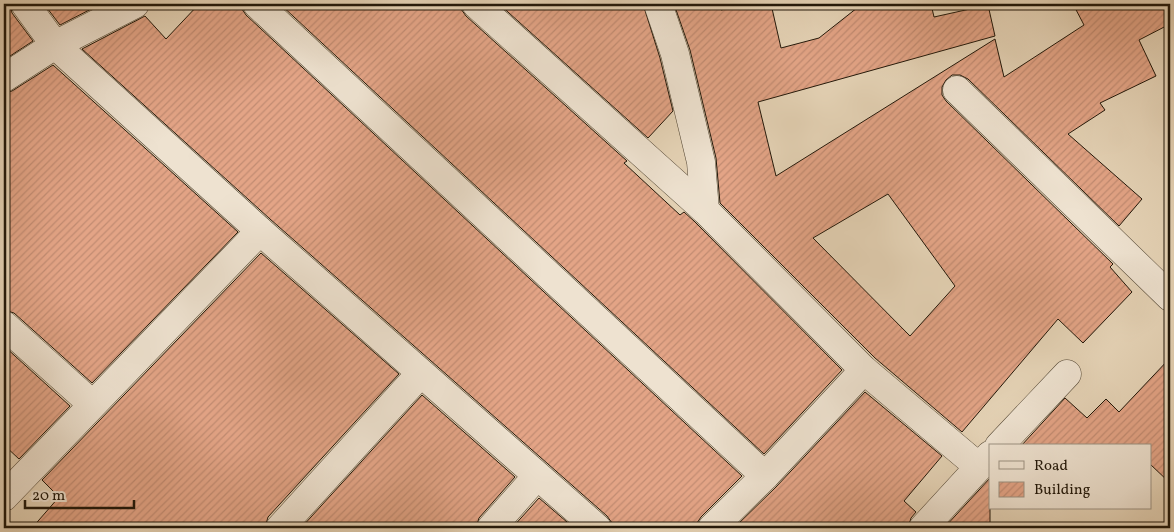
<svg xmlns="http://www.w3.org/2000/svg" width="1174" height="532" viewBox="0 0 1174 532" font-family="Vollkorn,serif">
	<defs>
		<pattern id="building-hatch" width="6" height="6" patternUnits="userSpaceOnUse" patternTransform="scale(1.25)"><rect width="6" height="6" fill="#e3a486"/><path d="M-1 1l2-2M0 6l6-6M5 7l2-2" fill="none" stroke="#c28c72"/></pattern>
	</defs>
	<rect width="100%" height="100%" fill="#e5d3b6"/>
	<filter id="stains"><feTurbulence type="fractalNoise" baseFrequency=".004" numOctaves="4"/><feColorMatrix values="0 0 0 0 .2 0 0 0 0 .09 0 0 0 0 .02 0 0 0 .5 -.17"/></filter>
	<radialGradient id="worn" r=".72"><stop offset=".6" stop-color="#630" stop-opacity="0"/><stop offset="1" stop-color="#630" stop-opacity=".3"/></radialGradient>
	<g fill="url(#building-hatch)" stroke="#22180a" fill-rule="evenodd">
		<path d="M4,4H10L12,13L33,41L4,60Z"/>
		<path d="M44,4H101L60,25Z"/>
		<path d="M199,4H242V9L246,15L742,476L701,517L697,523V528H612V523L607,516L270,219L82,49L145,16L166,39Z"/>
		<path d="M280,4H461V9L466,16L627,161L624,163L680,215L684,212L694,221L842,370L764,454Z"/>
		<path d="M499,4H643L660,58L673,111L648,138Z"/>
		<path d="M674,4H720L721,10L750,4H771L781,48L819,38L862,4H931L934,17L988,5L995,36L758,102L776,176L995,39L1004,77L1084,25L1073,4H1170V24L1139,40L1156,76L1100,103L1105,110L1068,134L1142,199L1119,226L968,79L960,75H952L946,80L942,87V95L946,101L1113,264L1110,267L1132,292L1083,343L1058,319L962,432L875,358L720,203L716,158L690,50ZM888,194L955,286L910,336L813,238Z"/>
		<path d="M53,65L238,232L92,383L14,313L4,310V93L12,91Z"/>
		<path d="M261,253L399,374L268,517L265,528H32L59,497L42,480Z"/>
		<path d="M4,346L70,406L19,459L4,445Z"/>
		<path d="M1170,358V483L1150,464V446H1021L1065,398L1087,418L1106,399L1119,412Z"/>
		<path d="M865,392L942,456L904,501L916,512L911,518L908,528H734L776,487Z"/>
		<path d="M422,395L515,477L479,518L476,528H301Z"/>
		<path d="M990,478V528H944Z"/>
		<path d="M539,498L574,528H512Z"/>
	</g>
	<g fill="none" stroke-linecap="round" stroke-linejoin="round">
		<defs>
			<g id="minor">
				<path d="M25,4L55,45L260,231L597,528"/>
				<path d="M257,4L765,476"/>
				<path d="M476,4L705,210"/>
				<path d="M658,4L675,54L701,162L705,210L864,370L979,467"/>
				<path d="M4,78L55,45L135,4"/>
				<path d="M957,90L1170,297"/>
				<path d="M4,325L92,404"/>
				<path d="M999,446L1067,374"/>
				<path d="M4,497L260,231"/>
				<path d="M280,528L420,374"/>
				<path d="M491,528L537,476"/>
				<path d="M712,528L765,476L864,370"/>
				<path d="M923,528L990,455"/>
			</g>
		</defs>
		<use href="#minor" stroke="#534735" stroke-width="29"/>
		<use href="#minor" stroke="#eee2d0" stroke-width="28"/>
	</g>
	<rect width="1174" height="532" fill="none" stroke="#e5d3b6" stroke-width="20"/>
	<rect x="5" y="5" width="1164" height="522" fill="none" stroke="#22180a" stroke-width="2.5"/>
	<rect x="10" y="10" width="1154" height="512" fill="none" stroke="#22180a"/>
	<rect x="989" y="444" width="162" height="65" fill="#eee2d0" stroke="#9c9181"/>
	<rect x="999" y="461" width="25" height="8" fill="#eee2d0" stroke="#9c9181"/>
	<text x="1034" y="470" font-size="15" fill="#22180a">Road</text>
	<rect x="999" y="482" width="25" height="15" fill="url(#building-hatch)" stroke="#9c9181"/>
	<text x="1034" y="494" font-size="15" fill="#22180a">Building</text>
	<path d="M25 500v8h109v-8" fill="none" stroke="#22180a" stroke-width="2.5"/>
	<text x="32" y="500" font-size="15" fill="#22180a" stroke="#eee2d0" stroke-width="4" paint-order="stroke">20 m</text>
	<rect width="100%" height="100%" filter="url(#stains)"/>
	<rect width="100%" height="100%" fill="url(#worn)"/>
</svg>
